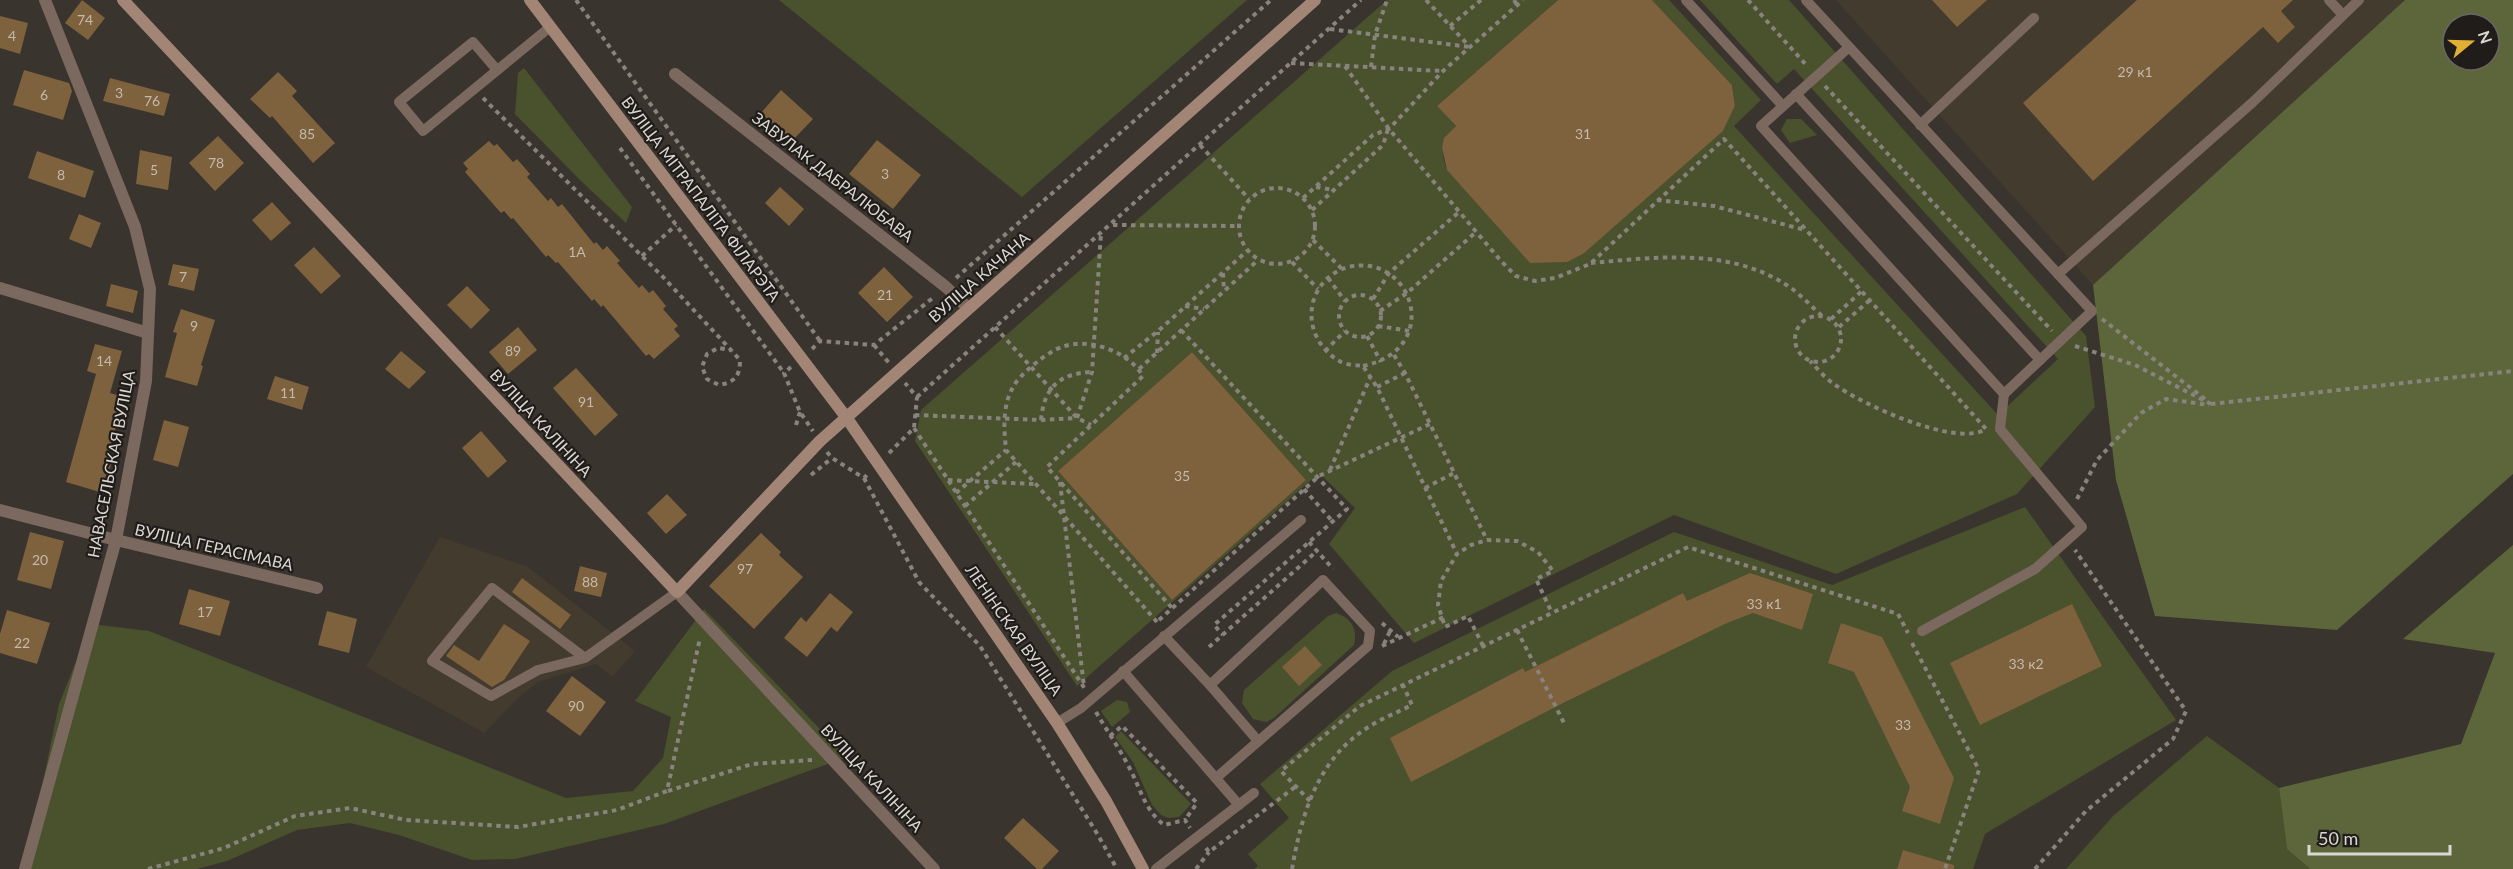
<svg xmlns="http://www.w3.org/2000/svg" width="2513" height="869" viewBox="0 0 2513 869" font-family="Lato,sans-serif">
	<rect width="100%" height="100%" fill="#3a342e"/>
	<g fill="#443b2f">
		<path d="M1836,0H2405L2093,285Z"/>
		<path d="M440,537L528,567L635,651L613,676L595,664L538,682L519,697L484,733L366,667Z"/>
	</g>
	<g fill="#4a512d" fill-rule="evenodd">
		<path d="M779,0H1247L1022,197Z"/>
		<path d="M1387,0H1558L1437,106L1456,126C1440,143 1440,148 1447,170L1723,131L1735,106L1732,85L1652,0H1669L1761,100L1734,126L1998,415L2058,359L1794,69L1777,84L1700,0H1789L2086,336L2095,407L2017,494L1836,574L1674,515L1414,643L1329,544L1355,508L1319,473L1077,686L915,441L921,410ZM1192,352L1306,480L1172,600L1058,471Z"/>
		<path d="M524,68L632,207L626,223L581,181L515,114L518,73Z"/>
		<path d="M1787,119H1801L1817,135L1790,143L1781,130Z"/>
		<path d="M2025,507L2176,720L1985,834L1973,869H1254L1258,866L1248,854L1289,818L1260,784L1392,671L1674,532L1832,585Z"/>
		<path d="M704,609L847,757L664,824L515,859L472,860L399,835L350,823L297,830L227,861L197,869H25L59,704L91,624L149,631L566,798L633,791L663,758L671,717L635,701Z"/>
		<path d="M1336,613C1351,618 1358,629 1354,645L1274,718L1266,722L1253,719L1242,703L1244,690L1328,616Z"/>
		<path d="M1117,700L1127,702L1130,712L1112,727L1101,711Z"/>
		<path d="M1121,731L1191,804L1179,817L1168,818L1161,815L1152,805L1133,762L1115,737Z"/>
		<path d="M2207,736L2279,788L2287,849L2310,869H2066L2113,816Z"/>
	</g>
	<g fill="#5d663b" fill-rule="evenodd">
		<path d="M2405,0H2513V474L2337,630L2155,616L2116,480L2093,285ZM2453,24H2489V60H2453Z"/>
		<path d="M2513,545V869H2310L2287,849L2279,788L2461,744L2495,653L2403,639Z"/>
	</g>
	<g fill="#7e613d">
		<path d="M82,0L105,18L88,40L65,23Z"/>
		<path d="M1558,0H1652L1732,85L1735,106L1723,131L1583,254L1567,262L1530,263L1447,170L1442,148L1444,138L1456,126L1437,106Z"/>
		<path d="M1932,0H1987L1957,27Z"/>
		<path d="M2137,0H2293L2281,11L2295,27L2278,43L2263,27L2093,181L2023,103Z"/>
		<path d="M0,16L28,23L20,54L0,48Z"/>
		<path d="M24,70L69,83L72,91L63,120L13,105Z"/>
		<path d="M278,72L297,91L292,96L335,143L313,163L272,116L270,118L250,99Z"/>
		<path d="M110,78L170,94L164,116L103,101Z"/>
		<path d="M781,90L813,119L792,141L761,113Z"/>
		<path d="M218,136L244,163L215,191L189,163Z"/>
		<path d="M877,140L921,175L893,209L849,174Z"/>
		<path d="M489,141L494,146L497,144L513,162L517,159L530,174L527,177L548,201L551,198L558,207L562,204L594,244L596,242L603,250L607,246L620,261L617,263L639,288L642,285L649,293L653,290L666,306L663,309L678,326L674,329L680,336L654,359L649,354L646,356L603,305L601,307L594,299L592,301L558,262L556,263L548,255L546,257L513,218L511,219L504,211L501,213L465,172L468,169L463,163Z"/>
		<path d="M140,150L172,157L168,190L136,184Z"/>
		<path d="M37,151L94,171L85,198L28,178Z"/>
		<path d="M780,187L804,209L789,226L765,203Z"/>
		<path d="M272,202L291,223L271,241L252,220Z"/>
		<path d="M79,214L101,223L91,248L69,239Z"/>
		<path d="M314,247L341,276L321,294L294,265Z"/>
		<path d="M173,264L199,269L194,291L168,285Z"/>
		<path d="M884,267L913,297L887,322L858,293Z"/>
		<path d="M111,284L138,291L133,313L106,306Z"/>
		<path d="M467,286L490,310L471,329L447,305Z"/>
		<path d="M181,309L215,320L201,365L203,366L197,386L165,377L177,333L173,332Z"/>
		<path d="M518,327L537,350L508,374L489,352Z"/>
		<path d="M95,344L122,351L110,393L124,397L108,456L113,457L103,493L66,482L96,374L87,371Z"/>
		<path d="M401,351L426,372L409,389L385,369Z"/>
		<path d="M1192,352L1306,480L1172,600L1058,471Z"/>
		<path d="M576,368L618,415L595,436L553,388Z"/>
		<path d="M275,376L309,387L302,410L267,399Z"/>
		<path d="M164,420L189,427L178,467L153,460Z"/>
		<path d="M481,431L507,461L488,478L462,448Z"/>
		<path d="M667,494L687,515L666,534L647,513Z"/>
		<path d="M30,532L64,541L51,589L17,580Z"/>
		<path d="M761,533L781,552L779,555L803,577L754,629L709,586Z"/>
		<path d="M580,566L607,573L601,597L574,591Z"/>
		<path d="M1750,573L1813,594L1802,630L1753,613L1727,623L1567,701L1411,782L1390,738L1523,668L1525,672L1683,593L1687,601Z"/>
		<path d="M522,578L571,615L560,629L512,592Z"/>
		<path d="M189,589L230,601L220,636L179,624Z"/>
		<path d="M830,593L853,612L837,632L831,627L807,657L784,638L801,617L806,622Z"/>
		<path d="M2072,604L2102,666L1980,725L1950,663Z"/>
		<path d="M7,610L50,623L37,664L0,653V634Z"/>
		<path d="M327,611L357,619L349,653L318,645Z"/>
		<path d="M1841,623L1882,637L1954,778L1940,824L1902,811L1910,787L1854,672L1828,663Z"/>
		<path d="M504,624L530,641L504,680L492,687L446,656L454,645L479,661Z"/>
		<path d="M1305,646L1322,665L1299,686L1282,667Z"/>
		<path d="M572,676L606,702L580,736L546,711Z"/>
		<path d="M1023,818L1059,851L1042,869H1037L1004,838Z"/>
		<path d="M1903,850L1954,865V869H1897Z"/>
	</g>
	<g fill="none" stroke-linecap="round" stroke-linejoin="round">
		<g stroke="#88837d" stroke-width="4" stroke-dasharray="4.5 4.5" stroke-linecap="butt">
			<path d="M576,0L820,341"/>
			<path d="M1426,0L1469,46"/>
			<path d="M1514,0L1517,5"/>
			<path d="M1748,0L1808,67"/>
			<path d="M1450,26L1481,0"/>
			<path d="M1330,29L1470,47"/>
			<path d="M1291,63L1442,71"/>
			<path d="M1345,66L1389,129L1501,261L1516,276L1535,281L1555,278L1590,264L1724,139L1986,429C1956,448 1861,404 1834,384C1825,378 1817,368 1810,361"/>
			<path d="M1371,67L1375,35L1387,0"/>
			<path d="M1825,86L2052,331"/>
			<path d="M483,98L663,277L731,350L740,360C740,376 735,382 719,385L707,379L702,367L707,354L718,348L731,350"/>
			<path d="M1200,145L1249,199"/>
			<path d="M620,148L784,373"/>
			<path d="M1316,187L1334,190"/>
			<circle cx="1277" cy="226" r="38"/>
			<path d="M1303,198L1373,135L1389,129L1443,71L1523,0"/>
			<path d="M1657,200L1714,206L1805,230"/>
			<path d="M1312,210L1383,145L1388,129"/>
			<path d="M1113,225L1238,226"/>
			<path d="M1313,240L1342,269"/>
			<path d="M642,256L676,225"/>
			<path d="M1292,262L1318,289"/>
			<path d="M1591,263C1658,257 1732,247 1791,288C1802,296 1812,307 1822,316"/>
			<path d="M1223,273L1224,291"/>
			<path d="M956,278L1271,0"/>
			<path d="M1328,278L1345,301"/>
			<circle cx="1360" cy="316" r="21"/>
			<path d="M1373,299L1389,273L1459,212"/>
			<path d="M1185,306L1204,309"/>
			<path d="M1380,311L1407,293L1476,232"/>
			<circle cx="1818" cy="339" r="23"/>
			<path d="M1831,319L1862,291"/>
			<path d="M2102,319L2205,399"/>
			<path d="M1378,326L1410,331"/>
			<path d="M995,327L1077,418L1091,425"/>
			<path d="M1839,327L1870,300"/>
			<path d="M1181,330L1347,509L1214,625L1223,635"/>
			<path d="M1367,336L1381,362"/>
			<path d="M874,345L889,363"/>
			<path d="M2075,346L2135,365L2213,405"/>
			<path d="M812,349L820,341L874,345L934,297"/>
			<path d="M1325,351L1345,331"/>
			<path d="M1157,353L1158,332"/>
			<path d="M1394,355L1405,373L1487,540"/>
			<path d="M1124,358L1158,331L1247,251"/>
			<path d="M1363,366C1444,349 1413,252 1348,267C1333,271 1321,282 1315,296C1305,322 1317,349 1341,362C1347,365 1356,365 1363,366L1377,387L1457,554"/>
			<path d="M791,367L784,373L800,412L813,431"/>
			<path d="M1139,369L1258,260"/>
			<path d="M1377,387L1405,373"/>
			<path d="M917,397L1361,0"/>
			<path d="M2211,404L2513,371"/>
			<path d="M915,415L1041,420L1077,418"/>
			<path d="M1077,418L1092,372L1101,233"/>
			<path d="M1041,420C1044,388 1059,373 1092,372"/>
			<path d="M796,425L800,412"/>
			<path d="M914,428L1085,689"/>
			<path d="M827,452L832,458L864,478L869,473"/>
			<path d="M889,453L914,428L917,397L905,383"/>
			<path d="M1330,470L1370,378"/>
			<path d="M811,475L832,458"/>
			<path d="M864,478L919,582L980,646L1098,835L1117,869"/>
			<path d="M948,480L1034,484"/>
			<path d="M1060,482L1084,687"/>
			<path d="M1425,488L1454,473"/>
			<path d="M1304,489L1333,522"/>
			<path d="M956,493L1006,450"/>
			<path d="M2077,499L2097,460L2141,413L2166,399L2209,405"/>
			<path d="M965,506L1016,462"/>
			<path d="M1309,542L1333,569"/>
			<path d="M1159,620L1319,476L1430,424"/>
			<path d="M1157,622L1006,450C1004,429 1002,407 1013,387C1019,375 1048,351 1062,347C1088,337 1128,351 1143,376L1047,467L1172,608"/>
			<path d="M1382,623L1398,637"/>
			<path d="M1517,630L1565,725"/>
			<path d="M1912,643L1979,770L1945,869"/>
			<path d="M1384,644L1390,631"/>
			<path d="M1382,646L1444,617"/>
			<path d="M1483,646L1468,616L1445,627L1438,605L1441,581L1457,554L1471,545L1487,540L1517,541L1538,552L1553,571L1536,579L1552,613"/>
			<path d="M1209,647L1317,551"/>
			<path d="M1096,712C1107,731 1120,749 1130,769C1141,790 1145,810 1164,825L1185,820L1190,828"/>
			<path d="M1110,736L1122,726L1197,803L1185,820"/>
			<path d="M668,791L752,764L812,760"/>
			<path d="M1310,801L1281,771L1360,706L1688,547L1898,614L1908,633"/>
			<path d="M1206,848L1209,852L1295,787"/>
			<path d="M148,869L224,848L295,816L350,808L406,820L518,827L617,810L667,791L700,638"/>
			<path d="M1196,869L1209,852"/>
			<path d="M1292,869C1302,812 1318,758 1370,726C1383,718 1398,712 1412,705L1403,685"/>
			<path d="M2035,869L2086,811L2173,739L2186,711L2075,550"/>
		</g>
		<g stroke="#7b685e" stroke-width="10">
			<path d="M1686,0L1783,106"/>
			<path d="M1806,0L2092,311L2004,394"/>
			<path d="M2329,0L2343,15"/>
			<path d="M1848,48L1761,126L2004,394L2000,429L2082,527L2035,569L1922,631"/>
			<path d="M497,70L473,42L399,102L423,131L550,27"/>
			<path d="M1796,94L2040,360"/>
			<path d="M1920,125L2034,18"/>
			<path d="M2058,274L2253,102L2359,0"/>
			<path d="M1164,636L1210,685L1323,580L1370,631L1368,646L1216,778"/>
			<path d="M585,658L538,670L491,696L432,661L492,588L585,658L677,592"/>
			<path d="M1123,671L1239,805"/>
			<path d="M1210,685L1258,741"/>
			<path d="M1057,723L1081,708L1301,520"/>
			<path d="M1156,869L1254,793"/>
		</g>
		<g stroke="#7b685e" stroke-width="12">
			<path d="M675,74L946,287L968,308"/>
			<path d="M0,288L148,333"/>
			<path d="M0,510L116,540L317,588"/>
			<path d="M677,592L934,869"/>
			<path d="M25,869L116,540L146,381L150,289L135,227L45,0"/>
		</g>
		<g stroke="#a28574" stroke-width="12">
			<path d="M123,0L677,592L820,441L1315,0"/>
			<path d="M530,0L846,417L1057,723L1106,801L1143,869"/>
		</g>
	</g>
	<g text-anchor="middle" stroke-width="4.5" stroke-linejoin="round" paint-order="stroke">
		<g font-size="14" fill="#c4baae">
			<text x="85" y="25">74</text>
			<text x="12" y="41">4</text>
			<text x="2135" y="77">29 к1</text>
			<text x="119" y="98">3</text>
			<text x="44" y="100">6</text>
			<text x="152" y="106">76</text>
			<text x="307" y="139">85</text>
			<text x="1583" y="139">31</text>
			<text x="216" y="168">78</text>
			<text x="154" y="175">5</text>
			<text x="885" y="179">3</text>
			<text x="61" y="180">8</text>
			<text x="577" y="257">1А</text>
			<text x="183" y="282">7</text>
			<text x="885" y="300">21</text>
			<text x="194" y="331">9</text>
			<text x="513" y="356">89</text>
			<text x="104" y="366">14</text>
			<text x="288" y="398">11</text>
			<text x="586" y="407">91</text>
			<text x="1182" y="481">35</text>
			<text x="40" y="565">20</text>
			<text x="745" y="574">97</text>
			<text x="590" y="587">88</text>
			<text x="1764" y="609">33 к1</text>
			<text x="205" y="617">17</text>
			<text x="22" y="648">22</text>
			<text x="2026" y="669">33 к2</text>
			<text x="576" y="711">90</text>
			<text x="1903" y="730">33</text>
		</g>
		<g font-size="16" fill="#dbd7d3" stroke="#1f1c19">
			<text transform="translate(833 177) rotate(38)" y="6">ЗАВУЛАК ДАБРАЛЮБАВА</text>
			<text transform="translate(701 199) rotate(53)" y="6">ВУЛІЦА МІТРАПАЛІТА ФІЛАРЭТА</text>
			<text transform="translate(979 277) rotate(-41)" y="6">ВУЛІЦА КАЧАНА</text>
			<text transform="translate(541 423) rotate(47)" y="6">ВУЛІЦА КАЛІНІНА</text>
			<text transform="translate(111 464) rotate(-79)" y="6">НАВАСЕЛЬСКАЯ ВУЛІЦА</text>
			<text transform="translate(214 547) rotate(13)" y="6">ВУЛІЦА ГЕРАСІМАВА</text>
			<text transform="translate(1014 630) rotate(55)" y="6">ЛЕНІНСКАЯ ВУЛІЦА</text>
			<text transform="translate(872 778) rotate(47)" y="6">ВУЛІЦА КАЛІНІНА</text>
		</g>
	</g>
	<g transform="translate(2471 42) rotate(71)"><circle r="28" fill="#1f1c19" stroke="#6a6763" stroke-width="1.5"/>
	<path d="M0-4.5L10 22L0 15L-10 22Z" fill="#e1af34"/>
	<text y="-9" font-size="16" font-weight="bold" text-anchor="middle" fill="#dbd7d3">N</text>
	</g>
	<path d="M2309 845v9h141v-9" fill="none" stroke="#dbd7d3" stroke-width="3"/>
	<text x="2318" y="845" font-size="18" fill="#dbd7d3" stroke="#1f1c19" stroke-width="4.5" paint-order="stroke">50 m</text>
</svg>
